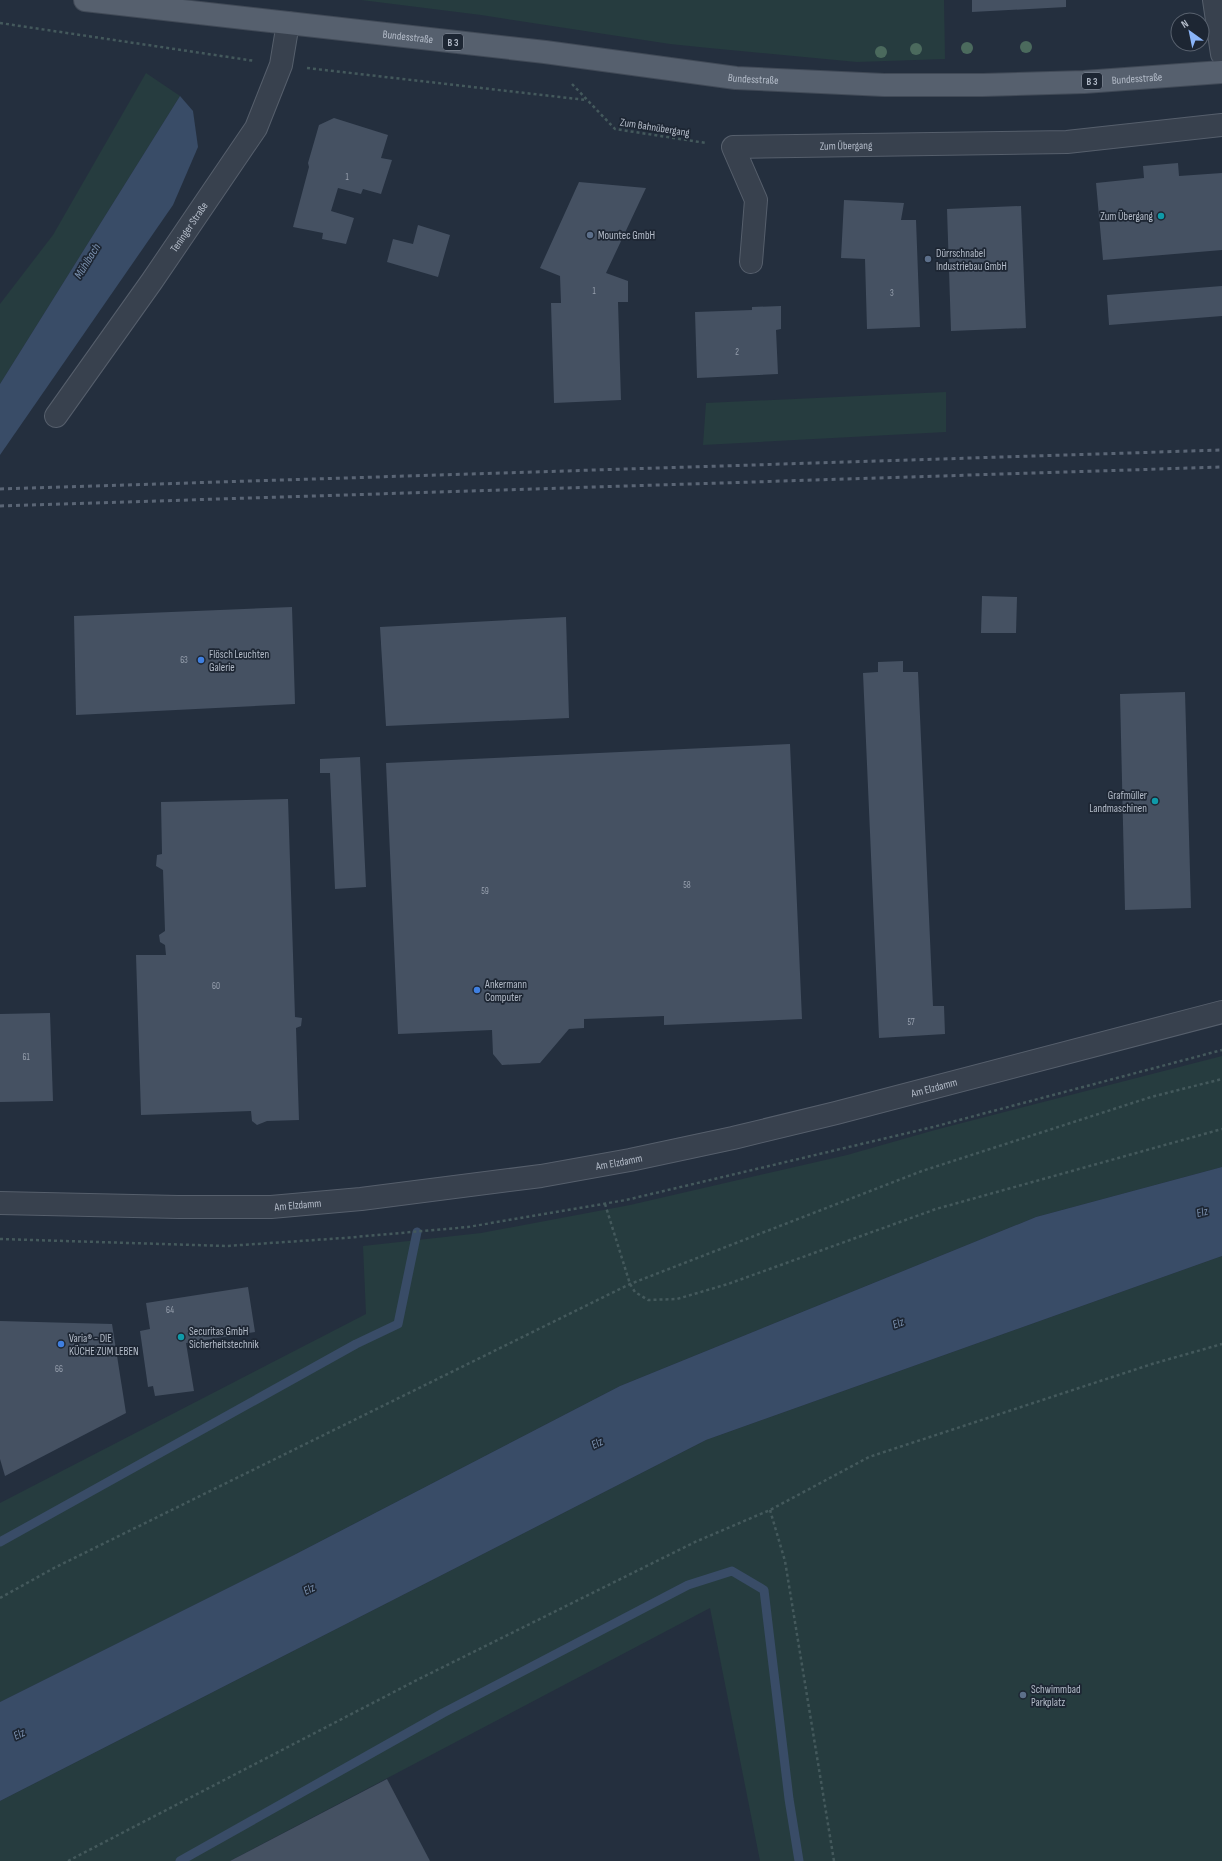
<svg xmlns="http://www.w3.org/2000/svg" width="1222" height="1861" viewBox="0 0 1222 1861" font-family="'Sofia Sans Condensed',sans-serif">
	<rect width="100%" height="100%" fill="#242f3e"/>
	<g fill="#263c3f">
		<path d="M361,0H944L945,59L857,62L709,48L670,44L481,15Z"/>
		<path d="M146,73L180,96L0,384V304L53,235Z"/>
		<path d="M946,392V432L703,445L706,403Z"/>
		<path d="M1222,1056V1167L1036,1217L620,1386L294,1555L0,1702V1503L366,1314L363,1246L481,1233L630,1205L847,1155L935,1130Z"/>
		<path d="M1222,1256V1861H760L710,1608L230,1861H0V1801L706,1440Z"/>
	</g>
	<g fill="#394c67">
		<path d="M180,96L193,111L198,147L173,205L0,455V384Z"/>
		<path d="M1222,1167V1256L706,1440L0,1801V1702L294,1555L620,1386L1036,1217Z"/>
	</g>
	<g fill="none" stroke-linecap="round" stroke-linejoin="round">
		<g stroke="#394c67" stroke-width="9">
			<path d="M0,1542L356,1344L398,1324L417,1232"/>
			<path d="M180,1861L443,1713L688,1585L732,1571L764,1590L789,1799L799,1861"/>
		</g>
	</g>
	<g fill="#455162">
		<path d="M972,0H1066V7L972,12Z"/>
		<path d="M334,118L388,135L381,158L392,160L381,194L363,189L361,194L338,188L331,211L354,218L346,244L322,239L323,233L293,227L309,167L308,163L319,125Z"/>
		<path d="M1178,163L1179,176L1222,173V250L1103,260L1096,183L1144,178L1143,166Z"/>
		<path d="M579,182L646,188L606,273L628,281V302H618L621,400L554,403L551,303H561L560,276L540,268Z"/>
		<path d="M844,200L904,203L901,220H916L920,327L867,329L865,259L841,258Z"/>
		<path d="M1021,206L1026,328L951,331L947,209Z"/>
		<path d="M418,225L450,235L438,277L387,262L393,239L413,244Z"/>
		<path d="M1222,286V316L1109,325L1107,295Z"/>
		<path d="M781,306V329L776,330L778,374L697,378L695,312L752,310V307Z"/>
		<path d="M982,596L1017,597L1016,633H981Z"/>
		<path d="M292,607L295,704L76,715L74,616Z"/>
		<path d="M566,617L569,718L386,726L380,627Z"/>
		<path d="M903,661V672H918L933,1006H944L945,1034L879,1038L863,673L878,672V662Z"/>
		<path d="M1185,692L1191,908L1125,910L1120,694Z"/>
		<path d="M790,744L802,1019L664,1025V1016L584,1019V1028L569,1029L540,1063L502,1065L493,1054L492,1030L398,1034L386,763Z"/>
		<path d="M360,757L366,887L335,889L330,773H320V759Z"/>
		<path d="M288,799L295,1017L302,1018L301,1026L296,1028L299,1120L267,1121L257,1125L252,1121L251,1111L141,1115L136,955H166L165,945L160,942L159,935L165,931L163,870L156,866L157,855L162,854L161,802Z"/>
		<path d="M50,1013L53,1101L0,1102V1014Z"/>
		<path d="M248,1287L255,1332L186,1343L194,1391L155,1396L153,1386L148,1387L140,1331L150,1329L146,1303Z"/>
		<path d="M0,1321L112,1324L126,1413L5,1476L0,1459Z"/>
		<path d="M387,1779L430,1861H230Z"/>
	</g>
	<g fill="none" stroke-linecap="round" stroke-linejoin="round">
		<defs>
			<g id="minor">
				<path d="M1214,0L1222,54"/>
				<path id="s1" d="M751,262L756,200L733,147L1067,142L1222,125"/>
				<path id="s2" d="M56,416L152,281L256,128L281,65L288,23"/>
				<path id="s3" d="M0,1203L178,1207H271L361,1199L541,1176L630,1160L733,1138L836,1113L1222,1012"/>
			</g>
			<g id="major">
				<path id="s4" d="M85,0L545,52L736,78L884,85H983L1084,82L1222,72"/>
			</g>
		</defs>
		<use href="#minor" stroke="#565f6c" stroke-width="24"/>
		<use href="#major" stroke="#414a57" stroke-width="24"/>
		<g stroke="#44595c" stroke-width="2.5" stroke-dasharray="3 3" stroke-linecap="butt">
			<path d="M0,23L255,61"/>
			<path d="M307,68L586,100"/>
			<path d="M572,84L615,129L706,143"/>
			<path d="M605,1204L630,1284L635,1292L648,1300L677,1299L728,1284L936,1209L1222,1129"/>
			<path d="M0,1239L227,1246L344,1238L468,1227L626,1200L933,1127L1222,1050"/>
			<path d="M770,1510L785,1561L834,1861"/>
			<path d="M0,1598L54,1568L630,1284L922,1171L1151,1097L1222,1079"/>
			<path d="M68,1861L417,1680L695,1542L770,1510L869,1457L1152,1364L1222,1344"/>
		</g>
		<use href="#minor" stroke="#38414e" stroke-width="22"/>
		<use href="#major" stroke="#56606e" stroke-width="22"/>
		<g stroke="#5a6575" stroke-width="3" stroke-dasharray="4 4" stroke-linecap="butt">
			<path d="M0,489L1222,450"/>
			<path d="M0,506L1222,467"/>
		</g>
	</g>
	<g fill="#4b6a5d">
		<circle cx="1026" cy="47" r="6"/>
		<circle cx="967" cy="48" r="6"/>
		<circle cx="916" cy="49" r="6"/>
		<circle cx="881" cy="52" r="6"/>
	</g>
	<g fill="#0f9aa8" stroke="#1d2633" stroke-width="1.5">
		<circle cx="1161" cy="216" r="4"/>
		<circle cx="1155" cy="801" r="4"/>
		<circle cx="181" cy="1337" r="4"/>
	</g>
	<g fill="#5c6f8a" stroke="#1d2633" stroke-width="1.5">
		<circle cx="590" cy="235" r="4"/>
		<circle cx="928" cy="259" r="4"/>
		<circle cx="1023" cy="1695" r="4"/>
	</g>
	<g fill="#3f7fe0" stroke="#1d2633" stroke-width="1.5">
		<circle cx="201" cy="660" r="4"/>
		<circle cx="477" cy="990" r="4"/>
		<circle cx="61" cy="1344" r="4"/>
	</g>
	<g text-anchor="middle" stroke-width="3.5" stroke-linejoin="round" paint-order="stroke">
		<g font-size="9" fill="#98a1af">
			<text x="347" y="180">1</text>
			<text x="594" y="294">1</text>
			<text x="892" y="296">3</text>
			<text x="737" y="355">2</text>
			<text x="184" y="663">63</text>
			<text x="687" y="888">58</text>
			<text x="485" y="894">59</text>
			<text x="216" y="989">60</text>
			<text x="911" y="1025">57</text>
			<text x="26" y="1060">61</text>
			<text x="170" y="1313">64</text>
			<text x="59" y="1372">66</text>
		</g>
		<g fill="#1d2633" stroke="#878f9c" stroke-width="1">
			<rect x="443" y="34" width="20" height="16" rx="3"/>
			<rect x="1082" y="73" width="20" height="16" rx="3"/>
		</g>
		<g font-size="10" font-weight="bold" fill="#b4bcc9">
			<text x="453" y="46">B 3</text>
			<text x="1092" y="85">B 3</text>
		</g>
		<g font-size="11" fill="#b4bcc9" stroke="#1d2633">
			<text dy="4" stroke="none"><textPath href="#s4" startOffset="325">Bundesstraße</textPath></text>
			<text dy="4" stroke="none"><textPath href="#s4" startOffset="673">Bundesstraße</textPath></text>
			<text dy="4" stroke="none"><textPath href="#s4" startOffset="1057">Bundesstraße</textPath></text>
			<text transform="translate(655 127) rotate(9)" y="4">Zum Bahnübergang</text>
			<text dy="4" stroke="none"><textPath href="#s1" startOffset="233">Zum Übergang</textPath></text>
			<text dy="4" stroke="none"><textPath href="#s2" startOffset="231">Teninger Straße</textPath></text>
			<text dy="4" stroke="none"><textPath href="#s3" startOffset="946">Am Elzdamm</textPath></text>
			<text dy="4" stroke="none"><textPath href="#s3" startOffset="622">Am Elzdamm</textPath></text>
			<text dy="4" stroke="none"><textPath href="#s3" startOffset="298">Am Elzdamm</textPath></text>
		</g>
		<g font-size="11" fill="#b4bcc9" stroke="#1d2633" text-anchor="start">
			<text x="1153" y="220" text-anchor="end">Zum Übergang</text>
			<text x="598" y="239">Mountec GmbH</text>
			<text x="936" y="257">Dürrschnabel<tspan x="936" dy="13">Industriebau GmbH</tspan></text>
			<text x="209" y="658">Flösch Leuchten<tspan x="209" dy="13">Galerie</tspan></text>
			<text x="1147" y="799" text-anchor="end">Grafmüller<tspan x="1147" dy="13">Landmaschinen</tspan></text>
			<text x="485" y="988">Ankermann<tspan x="485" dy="13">Computer</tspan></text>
			<text x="189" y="1335">Securitas GmbH<tspan x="189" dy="13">Sicherheitstechnik</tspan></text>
			<text x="69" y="1342">Varia® - DIE<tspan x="69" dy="13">KÜCHE ZUM LEBEN</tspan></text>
			<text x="1031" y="1693">Schwimmbad<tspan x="1031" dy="13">Parkplatz</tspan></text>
		</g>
		<g font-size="12" font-style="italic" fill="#7c92b1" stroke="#1d2633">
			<text transform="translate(87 261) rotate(-58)" y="4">Mühlbach</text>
			<text transform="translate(1202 1212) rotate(-15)" y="4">Elz</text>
			<text transform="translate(898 1323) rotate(-21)" y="4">Elz</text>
			<text transform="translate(597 1443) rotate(-27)" y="4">Elz</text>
			<text transform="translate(309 1589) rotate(-27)" y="4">Elz</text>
			<text transform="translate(19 1734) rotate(-26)" y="4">Elz</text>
		</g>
	</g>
	<g transform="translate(1190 32) rotate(327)"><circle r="19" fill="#1d2633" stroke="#59626f"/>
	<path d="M0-3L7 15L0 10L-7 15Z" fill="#8ab4f8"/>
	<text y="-6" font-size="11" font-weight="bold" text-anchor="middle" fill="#b4bcc9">N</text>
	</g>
</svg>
